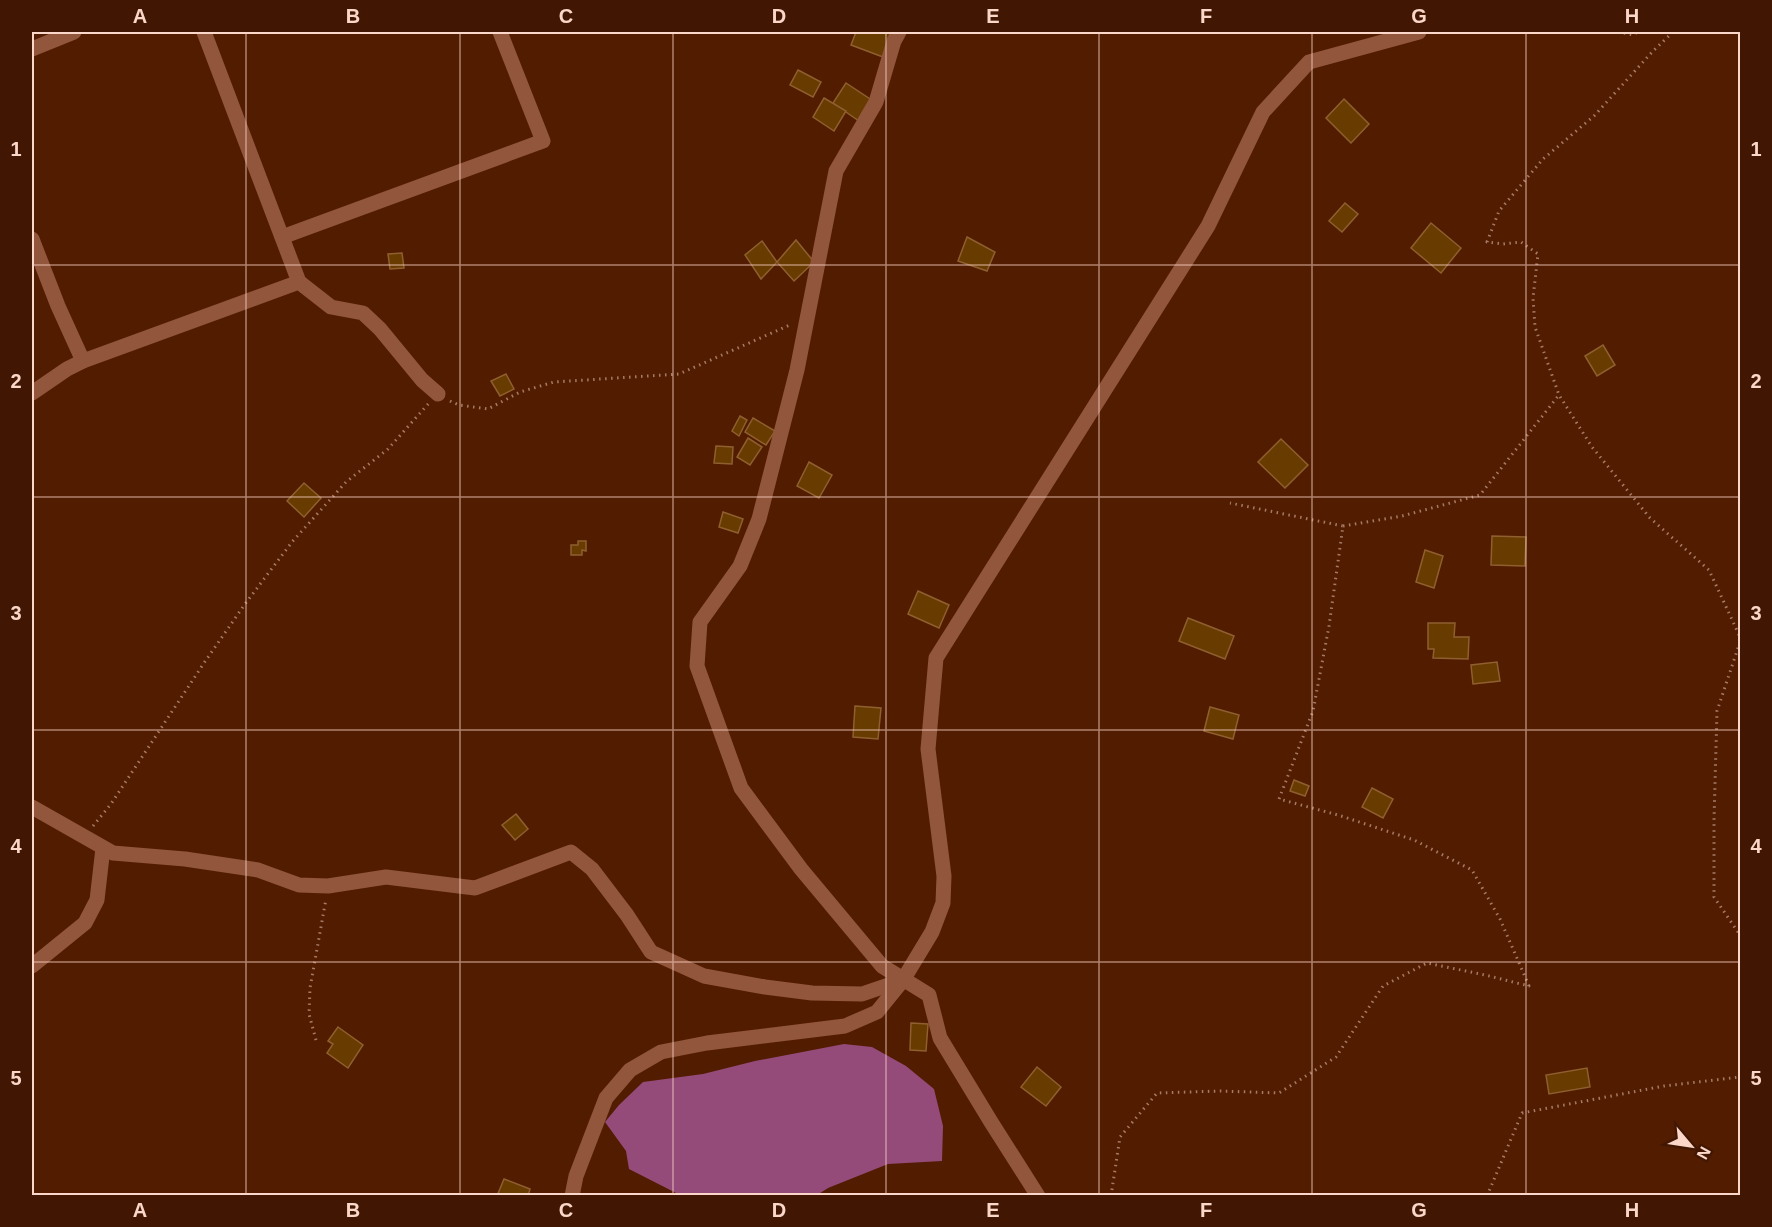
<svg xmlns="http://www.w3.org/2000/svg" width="1772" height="1227" viewBox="0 0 1772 1227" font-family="Helvetica,sans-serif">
	<rect width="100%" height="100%" fill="#521c00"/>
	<path fill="#954b79" d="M844,1044L872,1047L906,1066L934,1089L943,1126L942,1161L888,1164L828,1188L817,1195H680L629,1169L626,1151L605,1122L619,1105L643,1082L703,1074L755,1061Z"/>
	<g fill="#683b01" stroke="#8f5f2f" stroke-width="1.5">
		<path d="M856,32H893L883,57L851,45Z"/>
		<path d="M798,70L821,82L813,97L790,85Z"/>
		<path d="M846,83L873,101L859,121L833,103Z"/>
		<path d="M824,98L846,111L834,131L813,117Z"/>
		<path d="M1344,99L1369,124L1351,143L1326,118Z"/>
		<path d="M1345,203L1358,214L1342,232L1329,221Z"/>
		<path d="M1431,223L1461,248L1441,273L1411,248Z"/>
		<path d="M967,237L995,252L987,271L958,261Z"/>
		<path d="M796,240L814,262L794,281L777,262Z"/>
		<path d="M762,241L777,262L761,279L745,255Z"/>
		<path d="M402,253L404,268L390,269L388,254Z"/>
		<path d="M1603,345L1615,365L1597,376L1585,356Z"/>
		<path d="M506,374L514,389L500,396L491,381Z"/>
		<path d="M740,416L747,420L739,436L732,431Z"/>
		<path d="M753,418L775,431L766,445L745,432Z"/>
		<path d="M748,438L762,447L750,465L737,457Z"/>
		<path d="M1281,439L1308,465L1285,488L1258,462Z"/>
		<path d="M716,446L733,447L732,464L714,463Z"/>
		<path d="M809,462L832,475L819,498L797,486Z"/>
		<path d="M304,483L321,498L304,517L287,501Z"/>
		<path d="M723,512L743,519L738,533L719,527Z"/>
		<path d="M1492,536L1526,537L1525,566L1491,565Z"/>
		<path d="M578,541H586V551L582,550V555H571V545H578Z"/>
		<path d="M1425,550L1443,556L1434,588L1416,582Z"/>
		<path d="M918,591L949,605L939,628L908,614Z"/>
		<path d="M1188,618L1234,636L1225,659L1179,641Z"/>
		<path d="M1428,623H1455L1454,637H1469L1468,659L1433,658L1434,649H1428Z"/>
		<path d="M1497,662L1500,681L1473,684L1471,665Z"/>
		<path d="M855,706L881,708L878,739L853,737Z"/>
		<path d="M1210,707L1239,715L1233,739L1204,731Z"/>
		<path d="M1294,780L1309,786L1305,796L1290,791Z"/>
		<path d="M1372,788L1393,799L1383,818L1362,807Z"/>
		<path d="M516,814L528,829L515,840L502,825Z"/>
		<path d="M911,1023L928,1024L926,1051L910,1050Z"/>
		<path d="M338,1027L363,1045L348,1068L327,1053L333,1044L328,1041Z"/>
		<path d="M1037,1067L1061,1087L1046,1106L1021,1087Z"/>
		<path d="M1587,1068L1590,1087L1549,1094L1546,1075Z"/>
		<path d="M504,1179L530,1189L528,1196H497Z"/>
	</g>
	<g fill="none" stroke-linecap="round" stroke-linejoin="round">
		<g stroke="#a77a65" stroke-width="3" stroke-dasharray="1.5 4.5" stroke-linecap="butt">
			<path d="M1618,32L1634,35L1637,32"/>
			<path d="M1673,32L1653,51L1594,116L1543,159L1499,211L1487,242L1503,244L1521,242L1538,254L1533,298L1535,327L1559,395L1592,447L1650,518L1709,570L1740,637"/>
			<path d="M450,401L459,405L488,409L520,392L554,382L679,374L792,324"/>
			<path d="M1343,526L1402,516L1480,495L1559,395"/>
			<path d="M1740,642L1717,711L1714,820V897L1740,935"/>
			<path d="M93,826L111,804L204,663L245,604L292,542L346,482L388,449L429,403"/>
			<path d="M316,1040L309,1014L310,988L326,899"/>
			<path d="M1111,1196L1120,1137L1157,1093L1220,1091L1279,1093L1336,1057L1383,986L1427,963L1485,975L1529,986L1500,919L1472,870L1414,840L1338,815L1279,799L1313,711L1329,626L1343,526L1230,503"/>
			<path d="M1487,1196L1522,1113L1664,1086L1740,1077"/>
		</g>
		<g stroke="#92563c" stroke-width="15">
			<path d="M204,32L299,282"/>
			<path d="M899,32L894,41L876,102L836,171L797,370L759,519L740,566L700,622L697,666L741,788L801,869L882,966L929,995L940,1038L991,1122L1038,1196"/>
			<path d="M32,49L74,32"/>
			<path d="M282,237L543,141L500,32"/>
			<path d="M32,239L58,306L83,361"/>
			<path d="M32,393L67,369L83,361L299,282L331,307L363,313L380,329L422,380L438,394"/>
			<path d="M32,807L113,853L185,859L258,870L299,885L328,886L386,877L475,888L571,852L592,869L627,915L651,952L704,976L765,987L812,993L862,994L903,980"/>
			<path d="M32,966L85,923L97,900L103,848"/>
		</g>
		<path stroke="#92563c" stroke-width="15" d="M572,1196L576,1176L606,1098L630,1070L661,1052L707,1043L845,1026L877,1012L903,980L932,932L943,903L944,876L928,749L936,658L1208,226L1263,112L1309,62L1419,32"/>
	</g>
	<path fill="none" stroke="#fbd7c9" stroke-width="1.5" stroke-opacity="0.55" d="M246,32V1196M460,32V1196M673,32V1196M886,32V1196M1099,32V1196M1312,32V1196M1526,32V1196M32,265H1740M32,497H1740M32,730H1740M32,962H1740"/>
	<rect width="1772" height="1227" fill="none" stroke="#411704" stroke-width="66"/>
	<g transform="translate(1691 1146) rotate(119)" stroke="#411704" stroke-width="4.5" paint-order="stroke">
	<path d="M0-4.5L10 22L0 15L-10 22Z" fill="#fbd7c9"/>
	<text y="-9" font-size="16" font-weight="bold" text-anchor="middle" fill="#fbd7c9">N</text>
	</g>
	<rect x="33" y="33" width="1706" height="1161" fill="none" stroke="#fbd7c9" stroke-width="2"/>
	<g font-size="20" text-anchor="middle" font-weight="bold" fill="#fbd7c9">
		<text x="140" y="23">A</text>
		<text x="353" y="23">B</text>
		<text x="566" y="23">C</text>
		<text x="779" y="23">D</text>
		<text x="993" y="23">E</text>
		<text x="1206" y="23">F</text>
		<text x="1419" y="23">G</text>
		<text x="1632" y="23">H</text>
		<text x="16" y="156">1</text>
		<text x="1756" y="156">1</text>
		<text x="16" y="388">2</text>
		<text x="1756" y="388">2</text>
		<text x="16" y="620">3</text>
		<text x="1756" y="620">3</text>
		<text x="16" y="853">4</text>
		<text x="1756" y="853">4</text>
		<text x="16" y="1085">5</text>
		<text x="1756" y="1085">5</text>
		<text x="140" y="1217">A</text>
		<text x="353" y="1217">B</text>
		<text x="566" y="1217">C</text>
		<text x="779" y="1217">D</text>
		<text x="993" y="1217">E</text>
		<text x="1206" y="1217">F</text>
		<text x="1419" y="1217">G</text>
		<text x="1632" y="1217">H</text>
	</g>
</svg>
